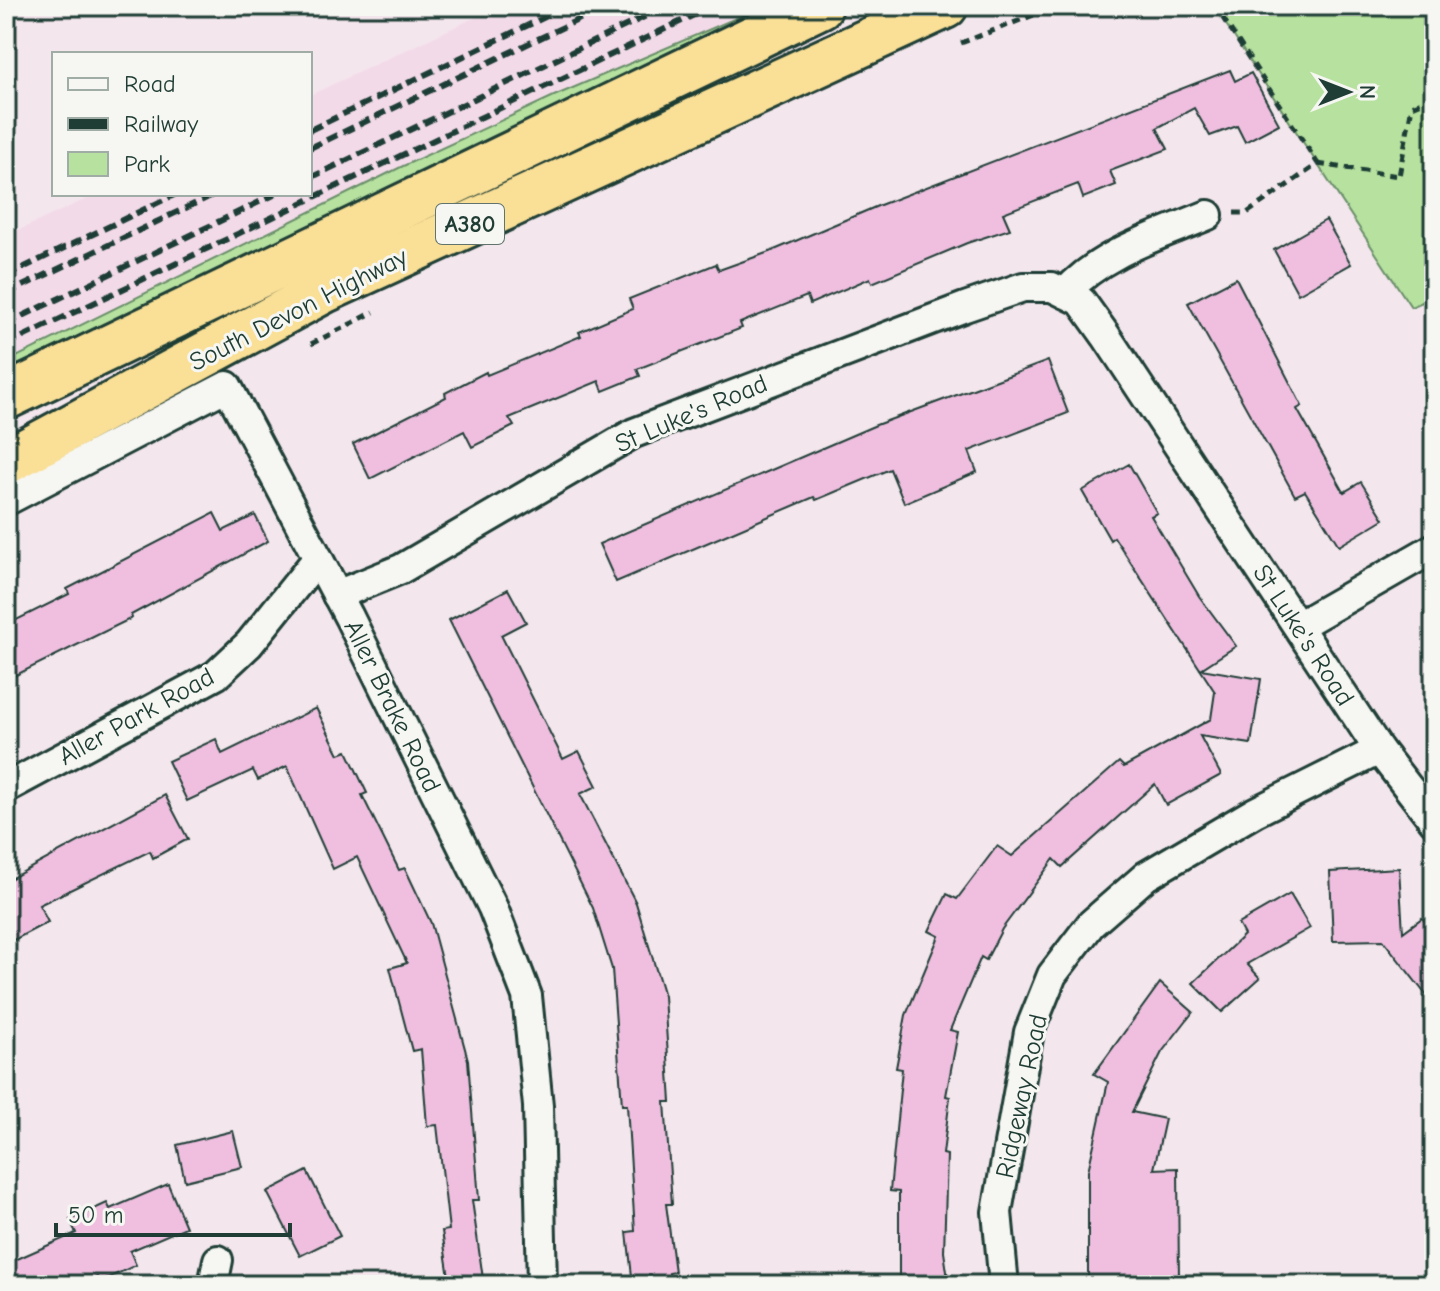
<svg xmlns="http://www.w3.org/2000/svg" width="1440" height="1291" viewBox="0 0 1440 1291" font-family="'Comic Neue',sans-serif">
	<rect width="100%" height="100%" fill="#f4e6ed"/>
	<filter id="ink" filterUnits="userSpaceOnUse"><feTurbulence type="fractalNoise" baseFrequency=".0125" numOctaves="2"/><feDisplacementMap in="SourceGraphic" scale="16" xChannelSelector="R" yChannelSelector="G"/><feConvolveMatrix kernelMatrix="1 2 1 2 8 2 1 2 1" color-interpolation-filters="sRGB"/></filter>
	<g filter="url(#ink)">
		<path fill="#f3dae9" d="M499,6H764L554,96L401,167L6,362V236L97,194H310V95Z"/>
		<g fill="#b6e19f" stroke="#6a8f6a" stroke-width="2">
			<path d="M764,6H812L6,391V362L401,167L554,96Z"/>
			<path d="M1214,6H1434V297L1411,307Z"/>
		</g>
		<g fill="#f0bfe0" stroke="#1f3d34" stroke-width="2">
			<path d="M1230,70L1235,81L1251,73L1279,124L1245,142L1237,126L1210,136L1194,108L1157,128L1168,149L1110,171L1116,185L1083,198L1078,184L1003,213L1010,229L967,243L872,283L870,278L810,304L807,296L740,323L742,328L637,369L640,376L603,391L599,381L509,418L514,426L472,447L464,431L370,479L353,444L446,397L445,393L486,372L487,375L581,336L579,332L633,309L629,299L716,264L719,270L772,251L880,205Z"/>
			<path d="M1326,220L1351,264L1298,294L1274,250Z"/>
			<path d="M1236,278L1302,406L1297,409L1344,492L1361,482L1384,519L1339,546L1305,491L1295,496L1188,303Z"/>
			<path d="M1048,361L1068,413L969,451L977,472L904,503L890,469L816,500L814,497L616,582L599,544L876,425Z"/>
			<path d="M1129,464L1157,513L1151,516L1199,596L1236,646L1201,669L1261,679L1251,744L1200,736L1221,775L1166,805L1155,784L1062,867L1054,859L1002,929L986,960L981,957L950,1030L958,1032L946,1096L950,1097L943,1154L947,1155L944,1252L949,1285H899V1192L890,1191L902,1069L896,1068L906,1015L939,936L929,931L947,894L957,899L997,846L1012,856L1119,762L1124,767L1211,719L1215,692L1114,537L1110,540L1082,491Z"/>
			<path d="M214,513L223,531L255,515L268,541L131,615L132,618L6,680V625L69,594L67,589Z"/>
			<path d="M508,589L526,622L501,635L563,759L579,751L597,786L580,794L636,903L664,996L671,1102H665L672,1204H666L675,1272L669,1273L670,1285H633L627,1232L635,1231L627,1105H622L612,969L593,908L449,620Z"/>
			<path d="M316,708L339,754L347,751L367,793L362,795L399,870L405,868L431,923L468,1060L479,1200H472L483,1279L450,1284L442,1231L449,1230L437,1125L427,1126L421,1049L412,1051L390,968L407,963L357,857L333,869L287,766L258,780L253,770L187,801L168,761L216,739L222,754Z"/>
			<path d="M165,795L188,839L153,858L150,851L39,905L48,922L6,944V881Z"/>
			<path d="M1399,868L1403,932L1422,918L1434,933V1005L1383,940L1333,941L1330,872Z"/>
			<path d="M1290,894L1310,928L1247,964L1260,978L1222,1012L1193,983L1244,935L1238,924Z"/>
			<path d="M1160,983L1193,1012L1162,1052L1132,1112L1165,1119L1154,1169L1178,1168L1179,1281H1088V1171L1108,1082L1094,1074Z"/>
			<path d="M233,1131L242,1167L185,1181L177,1145Z"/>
			<path d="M307,1171L340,1236L300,1256L267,1192Z"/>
			<path d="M168,1184L186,1227L130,1251L136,1265L100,1282L97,1277L78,1285H6V1264L76,1233L70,1220L107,1203L110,1209Z"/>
		</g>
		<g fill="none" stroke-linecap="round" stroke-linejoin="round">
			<defs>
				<g id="minor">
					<path d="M1065,293C1102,252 1158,236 1208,215"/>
					<path d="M6,501L227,386L349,617L493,908L527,996L538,1106L542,1285"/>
					<path d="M337,595L401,569L634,433L965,307L1023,287H1052L1081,301L1106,336L1379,750L1434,821"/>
					<path d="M1298,626L1434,548"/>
					<path d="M6,788L216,675L249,644L318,558"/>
					<path d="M213,1285L218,1260"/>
					<path d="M1004,1285L997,1212L1029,1032L1052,975L1091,924L1146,876L1255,812L1379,750"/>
				</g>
				<g id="trunk">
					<path d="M6,397L820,6"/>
					<path d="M6,462L325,290L945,6"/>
				</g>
			</defs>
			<use href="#minor" stroke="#1f3d34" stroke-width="34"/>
			<use href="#trunk" stroke="#1f3d34" stroke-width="50"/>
			<g stroke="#1f3d34" stroke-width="5" stroke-dasharray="8 6" stroke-linecap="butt">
				<path d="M1215,6L1318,164L1247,213H1234"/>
				<path d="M961,43L1057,6"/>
				<path d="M1318,164L1399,176L1412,106L1434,97"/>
				<path d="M311,344L374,312"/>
			</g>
			<use href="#minor" stroke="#f6f6f2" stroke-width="28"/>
			<use href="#trunk" stroke="#fadf96" stroke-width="44"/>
			<g stroke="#1f3d34" stroke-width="6" stroke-dasharray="12 6" stroke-linecap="butt">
				<path d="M310,130L568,6"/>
				<path d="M310,148L607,6"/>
				<path d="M310,178L667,6"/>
				<path d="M6,276L176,194"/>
				<path d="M6,294L215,194"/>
				<path d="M6,324L276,194"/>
				<path d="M6,345L713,6"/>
			</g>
		</g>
	</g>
	<g text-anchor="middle" stroke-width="6" stroke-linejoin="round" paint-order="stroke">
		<rect fill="#f6f6f2" stroke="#60746d" stroke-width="2" x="436" y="204" width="68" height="40" rx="6"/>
		<g font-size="24" font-weight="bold" fill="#1f3d34">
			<text x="470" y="232">A380</text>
		</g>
		<g font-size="26" fill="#1f3d34" stroke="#f6f6f2">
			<text transform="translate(298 309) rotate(-27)" y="9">South Devon Highway</text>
			<text transform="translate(691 413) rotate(-23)" y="9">St Luke's Road</text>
			<text transform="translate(1304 635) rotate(57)" y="9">St Luke's Road</text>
			<text transform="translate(393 706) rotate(64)" y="9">Aller Brake Road</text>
			<text transform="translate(136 716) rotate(-29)" y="9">Aller Park Road</text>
			<text transform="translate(1021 1096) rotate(-78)" y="9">Ridgeway Road</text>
		</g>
	</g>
	<rect width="1440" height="1291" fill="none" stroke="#f6f6f2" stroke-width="32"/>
	<rect x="16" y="16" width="1408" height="1259" fill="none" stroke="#1f3d34" stroke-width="3" filter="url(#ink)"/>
	<rect x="52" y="52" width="260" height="144" fill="#f6f6f2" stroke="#a0aca6" stroke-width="2"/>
	<rect x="68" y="78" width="40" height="12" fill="#f6f6f2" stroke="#a0aca6" stroke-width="2"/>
	<text x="124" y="92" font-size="24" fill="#1f3d34">Road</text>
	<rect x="68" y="118" width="40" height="12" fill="#1f3d34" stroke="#a0aca6" stroke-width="2"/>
	<text x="124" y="132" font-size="24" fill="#1f3d34">Railway</text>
	<rect x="68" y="152" width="40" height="24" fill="#b6e19f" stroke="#a0aca6" stroke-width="2"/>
	<text x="124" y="172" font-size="24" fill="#1f3d34">Park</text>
	<g transform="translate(1348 92) rotate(90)" stroke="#f6f6f2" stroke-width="6" paint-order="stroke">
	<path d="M0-6L14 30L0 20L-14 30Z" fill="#1f3d34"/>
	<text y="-12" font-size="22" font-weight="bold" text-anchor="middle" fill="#1f3d34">N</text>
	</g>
	<path d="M56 1223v12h234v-12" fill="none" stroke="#1f3d34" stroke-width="4"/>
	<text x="68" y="1223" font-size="24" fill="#1f3d34" stroke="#f6f6f2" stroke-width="6" paint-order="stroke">50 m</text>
</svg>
